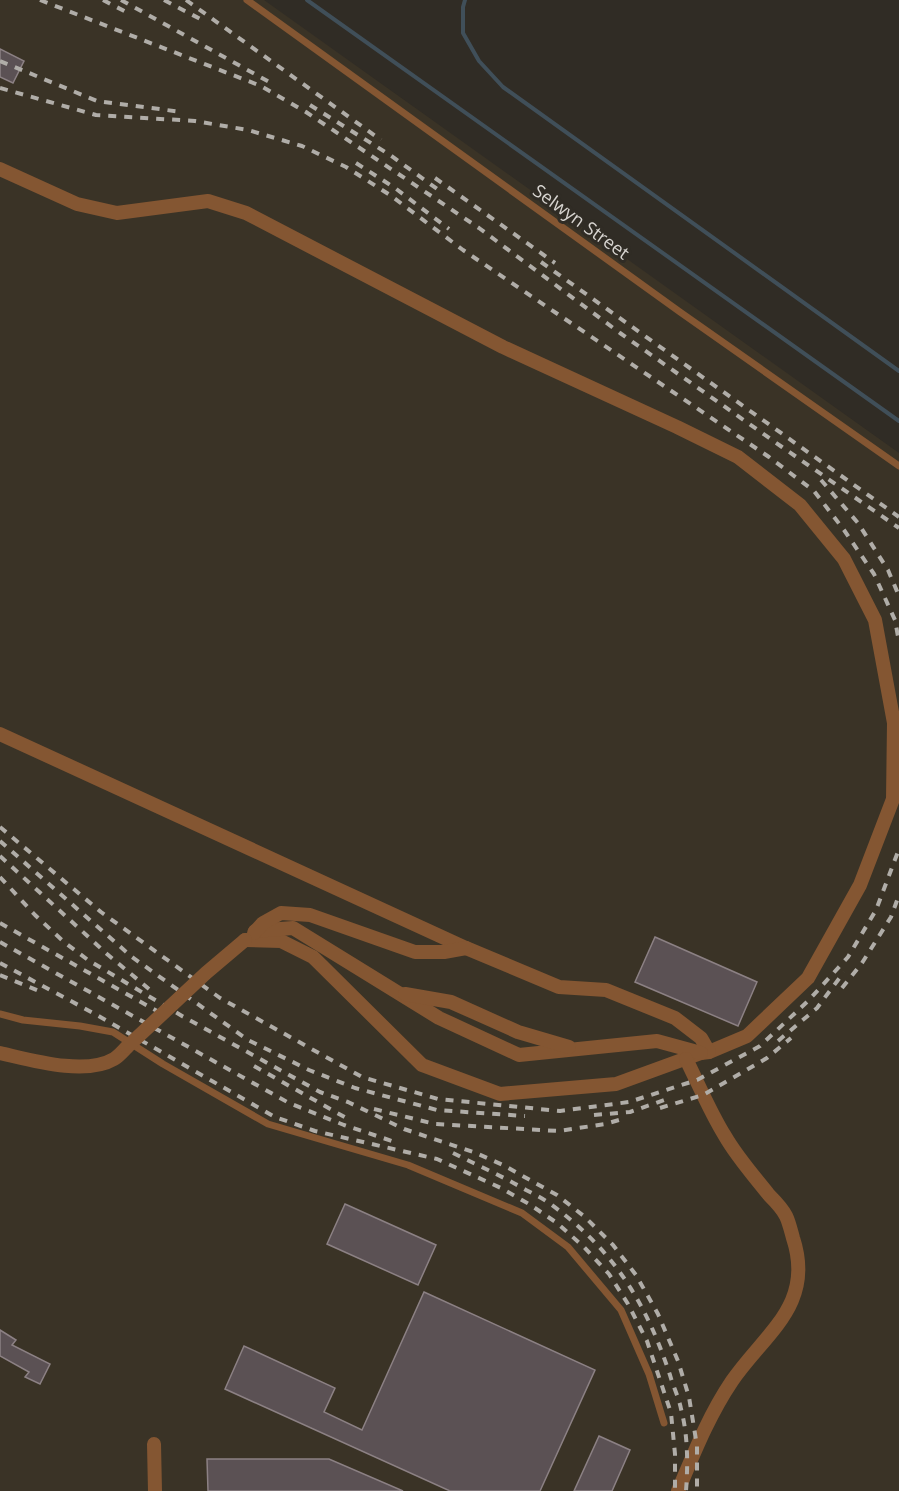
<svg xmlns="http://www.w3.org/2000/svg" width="899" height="1491" viewBox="0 0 899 1491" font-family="'Open Sans',sans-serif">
	<rect width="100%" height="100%" fill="#302c25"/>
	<path fill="#3a3326" d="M0,0H264L899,453V1491H0Z"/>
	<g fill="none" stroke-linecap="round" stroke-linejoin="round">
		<g stroke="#404f59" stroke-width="4">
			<path d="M307,0L899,421"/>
			<path d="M465,0L463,7V33L479,61L503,87L899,371"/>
		</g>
	</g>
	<g fill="#5b5154" stroke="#8c8184" stroke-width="1.5">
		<path d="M0,49L24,61L13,83L0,77Z"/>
		<path d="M655,937L757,982L738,1026L635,982Z"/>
		<path d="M345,1204L436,1245L418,1285L327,1244Z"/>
		<path d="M424,1292L595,1370L540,1491H450L225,1389L244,1346L335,1388L324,1412L362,1430Z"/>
		<path d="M0,1330L16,1340L12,1345L50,1364L40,1384L25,1377L29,1372L0,1356Z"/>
		<path d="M599,1436L630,1450L612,1491H574Z"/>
		<path d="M207,1459H329L403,1491H208Z"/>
	</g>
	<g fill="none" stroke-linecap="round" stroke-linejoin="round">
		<g stroke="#845632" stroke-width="7">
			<path d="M247,0L680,312L899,466"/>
			<path d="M0,1014L23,1020L80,1026L113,1032L163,1064L268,1124L408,1165L522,1213L568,1247L621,1310L649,1374L664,1423"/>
		</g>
		<g stroke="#845632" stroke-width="14">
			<path d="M0,169L77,204L117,213L208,201L246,213L503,347L677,427L738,457L800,505L844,559L875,620L894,723L893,799L860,885L808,978L747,1036L709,1052L701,1053L616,1084L500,1094L422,1065L313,957L281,941L245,940"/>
			<path d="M0,734L466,948L559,987L606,990L675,1018L701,1038L709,1052"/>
			<path d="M255,931L293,928L439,1018L519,1055L657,1041L701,1053"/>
			<path d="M254,933L263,923L281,913L310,915L415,952H444L466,948"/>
			<path d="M405,994L451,1002L518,1032L569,1047"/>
			<path d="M0,1053C31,1060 85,1076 114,1059C119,1056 123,1051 127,1047"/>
			<path d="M154,1444L155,1491"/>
			<path d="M678,1491C694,1453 709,1415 732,1381C765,1333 815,1305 793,1238C791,1231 789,1222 786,1216C782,1208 775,1201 769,1195C754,1176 737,1157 725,1136C710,1112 699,1085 686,1059"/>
		</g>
		<g stroke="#b0ada8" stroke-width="4" stroke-dasharray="8 8" stroke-linecap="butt">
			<path d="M40,0L261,86L306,112L479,228L620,333L782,447L899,528"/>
			<path d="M103,0L130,14"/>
			<path d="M121,0L271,83"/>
			<path d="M164,0L204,21"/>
			<path d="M186,0L381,140"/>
			<path d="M0,61L97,101L182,112"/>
			<path d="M0,88L96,115L195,121L248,130L302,146L346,167L390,195L463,250L769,457L814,491L844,530L874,574L895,620L899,642"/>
			<path d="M310,105L390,155L440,191"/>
			<path d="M356,163L395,188L449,229"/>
			<path d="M435,178L555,263"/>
			<path d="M541,262L899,517"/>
			<path d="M821,480L858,523L888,570L899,596"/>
			<path d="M0,827L101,912L220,998L362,1077L438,1099L560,1111L629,1102L697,1080L760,1046L809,1000L848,957L876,910L899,849"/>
			<path d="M0,841L132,957L248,1040L309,1070L355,1088L437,1110L525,1116"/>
			<path d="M0,856L107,954L149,989"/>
			<path d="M0,877L35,915L64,942L88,960L182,1016L320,1092L348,1102L404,1129L476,1153L503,1165L557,1195L585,1217L613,1245L636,1275L658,1314L678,1361L689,1397L697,1446V1491"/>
			<path d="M0,923L157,1011"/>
			<path d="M0,942L289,1103L344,1125L398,1143"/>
			<path d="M0,963L95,1014L275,1117L315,1131L437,1159L501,1188L529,1204L557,1223L584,1247L609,1274L628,1304L647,1341L671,1413L675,1454V1491"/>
			<path d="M0,975L39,991"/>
			<path d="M842,988L862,963L891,917L899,895"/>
			<path d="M778,1041L817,1008L844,972"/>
			<path d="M254,1066L348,1119"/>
			<path d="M660,1108L703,1095L767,1058L791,1038"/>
			<path d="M374,1109L435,1124L559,1131L605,1124L626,1118"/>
			<path d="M594,1115L630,1112L670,1098"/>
			<path d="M453,1153C477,1165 502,1176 526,1190C534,1194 542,1198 549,1203C613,1249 646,1302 670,1375C673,1386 679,1398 681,1409C688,1435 688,1465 686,1491"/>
		</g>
		<path stroke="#845632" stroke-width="14" d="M127,1047L206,973L245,940"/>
	</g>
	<g text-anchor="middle" stroke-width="6" stroke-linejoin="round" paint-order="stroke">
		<g font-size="18" fill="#d7d4d0" stroke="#302c25">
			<text transform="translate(581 222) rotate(36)" y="6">Selwyn Street</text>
		</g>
	</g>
</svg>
